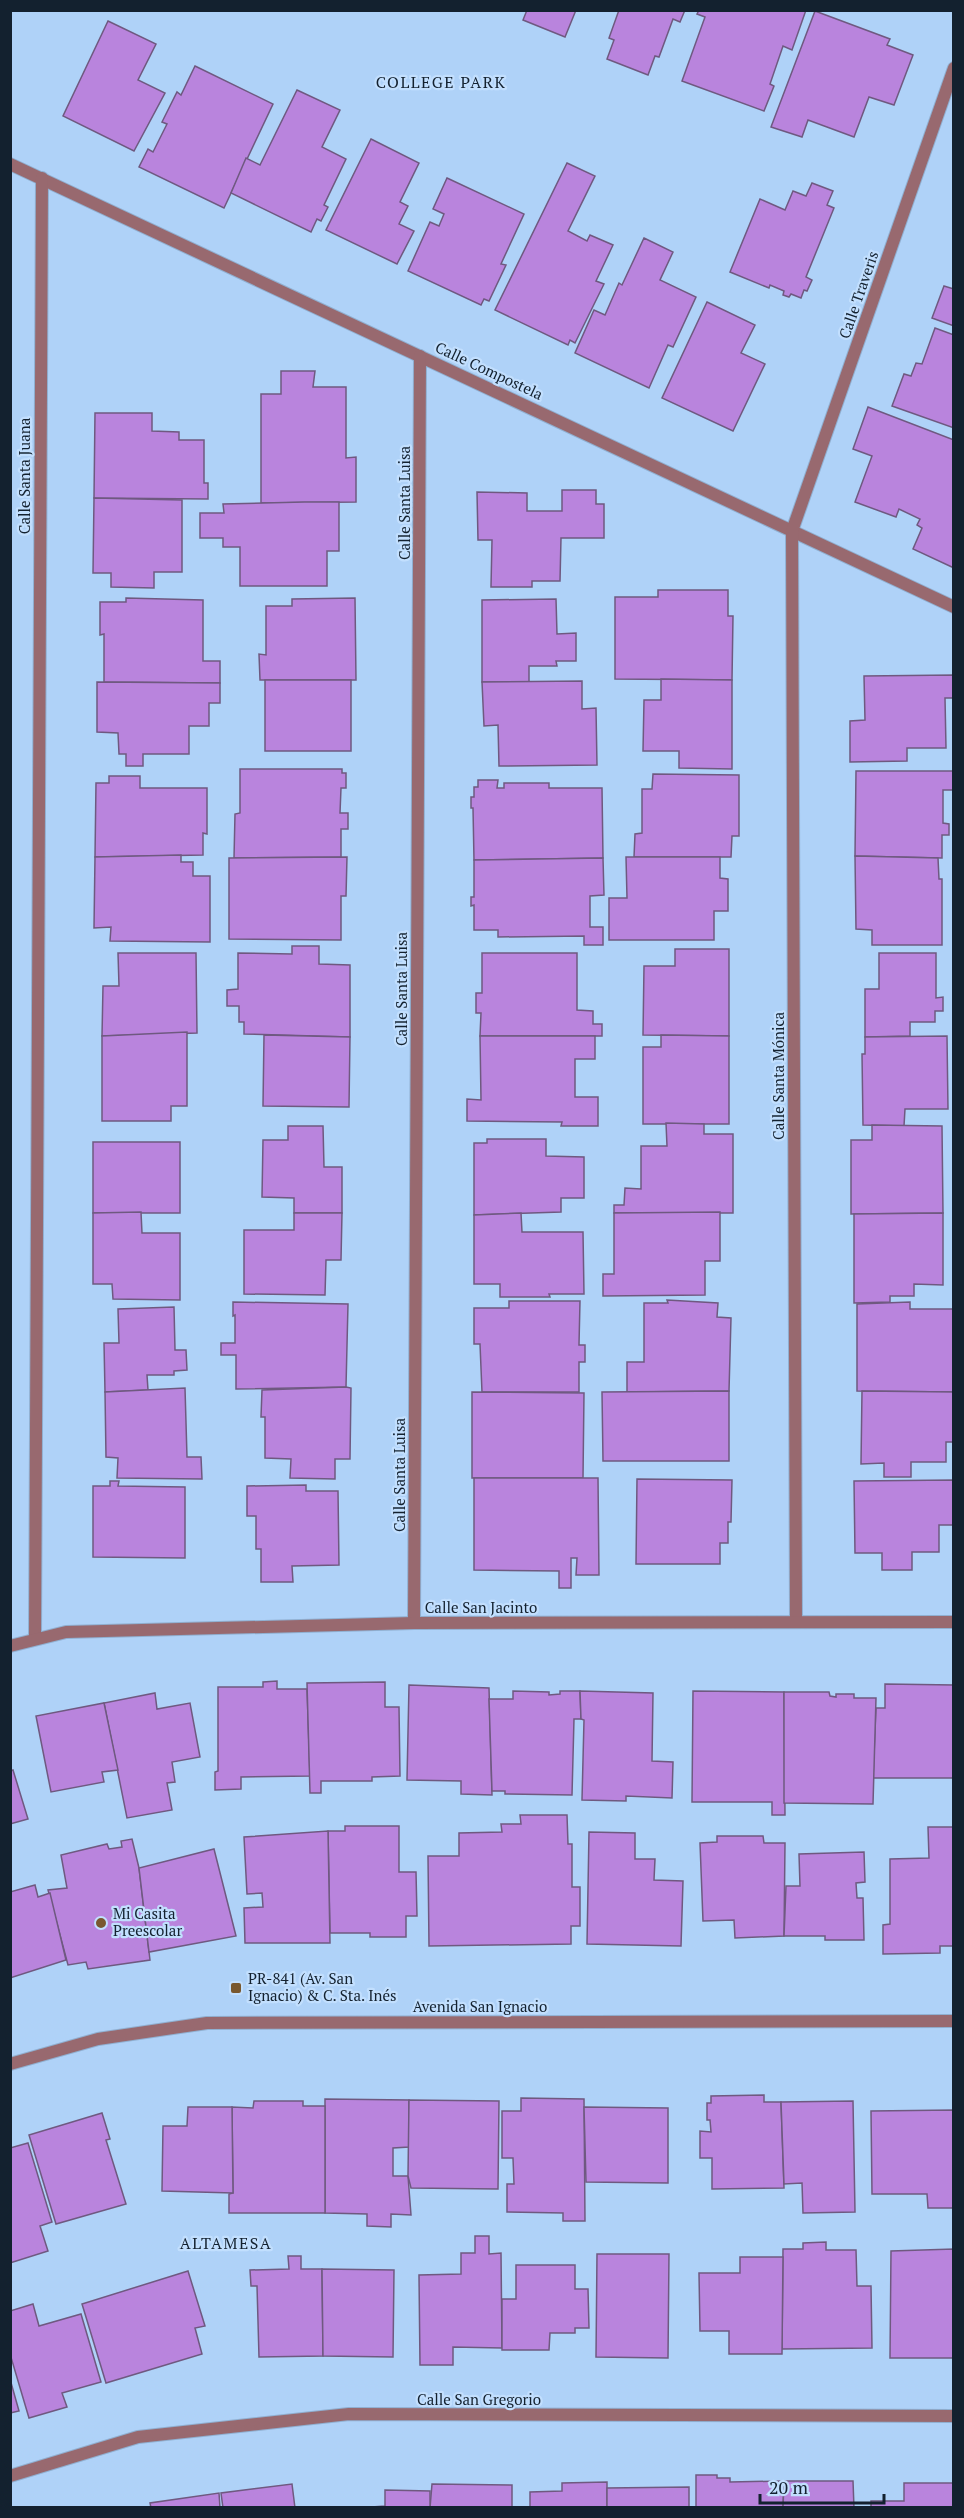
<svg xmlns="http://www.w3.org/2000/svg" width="964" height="2518" viewBox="0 0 964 2518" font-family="'PT Serif',serif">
	<rect width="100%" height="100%" fill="#afd2f8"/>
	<g fill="#b984dd" stroke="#6f5980" stroke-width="1.5">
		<path d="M527,10H576L565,37L523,20Z"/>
		<path d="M619,10H685L680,22L673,19L659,57L655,56L648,75L607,59L614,40L609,38Z"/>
		<path d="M699,10H806L792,50L783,46L770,84L774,86L764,111L682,81L705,17L697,14Z"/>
		<path d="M815,11L890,39L887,45L913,55L894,105L869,97L854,137L808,120L802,137L771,127Z"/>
		<path d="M108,21L156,44L138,80L165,93L134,151L63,116Z"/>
		<path d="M195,66L273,104L224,208L139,167L148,149L153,152L167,124L162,122L177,92L181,95Z"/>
		<path d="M297,90L340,110L322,147L346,159L324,205L328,207L321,221L317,219L311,232L231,193L246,158L260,165Z"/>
		<path d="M371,139L419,163L400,202L408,206L399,224L414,231L397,264L326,230Z"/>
		<path d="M567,163L595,176L568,231L587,241L590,235L613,245L596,281L604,284L575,343L570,340L568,345L495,310Z"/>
		<path d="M447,178L524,214L501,264L506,265L489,301L484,299L481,305L408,271L430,222L439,226L444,214L433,209Z"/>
		<path d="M812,183L833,191L827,205L834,208L806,277L812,280L807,291L804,290L801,298L791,294L789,297L783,295L784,291L770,285L769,288L730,272L760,199L785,210L793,191L806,196Z"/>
		<path d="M644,238L673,252L660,280L696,297L673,347L668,345L649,388L575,353L594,310L605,315L619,283L622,285Z"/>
		<path d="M944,286L954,289V326L932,318Z"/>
		<path d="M707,302L755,325L741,353L765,364L733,431L662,398Z"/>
		<path d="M935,328L954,335V428L892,406L904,374L911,376L916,363L922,364Z"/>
		<path d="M281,371H315L313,387H346V458L356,457V502L261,503V394H281Z"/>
		<path d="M868,407L954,440V568L913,549L922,528L917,525L920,519L899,509L896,517L855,502L872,456L853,449Z"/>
		<path d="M95,413H152V431L179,432V440H204V483H208V499L94,498Z"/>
		<path d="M562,490H596V504H604V538H561L560,581H532V587H491L492,540H478L477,492L527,493V511H562Z"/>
		<path d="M94,498L182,500V572H154V588L111,587V573H93Z"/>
		<path d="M304,502H339V551H327V586H240V547H223V538H200V513H224L223,504Z"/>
		<path d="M658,590H728V616H733L732,680L615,679V597H658Z"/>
		<path d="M126,598L203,600V661H220V683L104,682V634L100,635V602H126Z"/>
		<path d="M355,598L356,680H260L259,654L266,655V606H292V599Z"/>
		<path d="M556,599L557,634L576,633V661H556L557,666H529V682H482V600Z"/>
		<path d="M954,675V698H945L946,748H907V761L850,762V721L865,720L864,676Z"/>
		<path d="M661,679L732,680V769L679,768V751H643L644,700H661Z"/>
		<rect x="265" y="680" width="86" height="71"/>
		<path d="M582,681V709L596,708L597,765L499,766L498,725L484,726L482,682Z"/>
		<path d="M97,682L220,683V703H209V726H189V754H143V766H126V754H119L118,733L97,732Z"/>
		<path d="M240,769H342V773H346V788H341L340,813H348V829H341V857L234,858L235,814L240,813Z"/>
		<path d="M856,771H954V790H943V823L949,824V835H942V858L855,856Z"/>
		<path d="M653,774L739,775V836H732L731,857H634L635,834L642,833V789H652Z"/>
		<path d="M109,776H140V788H207V834L203,833V855L95,857L96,783H109Z"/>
		<path d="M478,780H498L497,788H504V783H549V788H602L603,858L474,860L473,808H471V797H474V787H478Z"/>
		<path d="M181,855V862H193V876H210V942L110,941L111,927L94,928L95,857Z"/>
		<path d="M855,856L938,858L939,879H942V945H872V930L856,929Z"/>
		<path d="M347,857L346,896H341V940L229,939V858Z"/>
		<path d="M626,857H720V878L728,879V911H714V940H609V898H627Z"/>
		<path d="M603,858L604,895L590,896V927H603V945H584V936L498,937V930H474V905L471,906V897H474V860Z"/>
		<path d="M292,946H319V964L350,965V1037L244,1034V1022H239V1006H227V990L238,989V953L292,954Z"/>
		<path d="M675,949H729V1036L643,1035L644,966H675Z"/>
		<path d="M118,953H196L197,1033L102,1036L103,986H119Z"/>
		<path d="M482,953H577V1010L593,1011V1024H602V1036H480L481,1013H476V993H482Z"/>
		<path d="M879,953H936V998L943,997V1011H935V1022H910V1036L865,1037V989H879Z"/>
		<path d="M187,1032V1106H171V1121H102V1036Z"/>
		<path d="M264,1035L350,1037L349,1107L263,1106Z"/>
		<path d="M661,1035L729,1036V1124H643V1047H661Z"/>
		<path d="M480,1036H595V1059H575V1097H598V1126H561L562,1122L467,1121V1099L481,1100Z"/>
		<path d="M947,1036L948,1109H905L904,1126L863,1125L862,1054H865V1037Z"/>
		<path d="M666,1123L704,1124V1134H733V1213H614V1205H624L625,1188L641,1189V1146H667Z"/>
		<path d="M872,1125L942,1126L943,1213L851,1214V1140H872Z"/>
		<path d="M288,1126H323L324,1167H342V1213H294V1198L262,1197L263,1140H288Z"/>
		<path d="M487,1139H546V1156L584,1157V1198H561V1212L474,1215V1143H487Z"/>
		<rect x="93" y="1142" width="87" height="71"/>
		<path d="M141,1212L142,1233H180V1300L113,1299L112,1284H93V1213Z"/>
		<path d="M720,1212V1261H705V1295L603,1296V1274H614V1213Z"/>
		<path d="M294,1213H342L341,1260H326L325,1295L244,1294V1230H294Z"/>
		<path d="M521,1213L522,1232H583L584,1294H549L550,1297H500V1284H474V1215Z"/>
		<path d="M943,1213V1285L914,1284V1296H890V1302L854,1303V1214Z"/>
		<path d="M667,1300L718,1303L717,1317L731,1318L729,1391L627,1392V1362H644V1303H668Z"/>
		<path d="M509,1301H580L579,1345H585V1362H579V1392H482L480,1344H474V1308H509Z"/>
		<path d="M233,1302L348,1304L346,1387L236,1389V1355H221V1343H235V1315L233,1316Z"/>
		<path d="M910,1302V1309H954V1392L857,1391V1304Z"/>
		<path d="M174,1307L175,1350H186L187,1370L174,1371V1375H147L148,1390L105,1392L104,1343H119L118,1309Z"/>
		<path d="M346,1387L351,1388L350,1459H335V1479L290,1478L291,1459L265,1458V1417H261L262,1390Z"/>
		<path d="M185,1388L187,1457H201L202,1479L117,1478L118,1458L106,1457L105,1392Z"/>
		<path d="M729,1391V1461H603L602,1392Z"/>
		<path d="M862,1391L954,1392V1442H946V1462H911V1477H884V1463L861,1464Z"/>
		<path d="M472,1392L584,1393L583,1478H472Z"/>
		<path d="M474,1478H598L599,1575H576L577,1558H571V1588H559V1571L474,1570Z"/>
		<path d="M637,1479L732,1480L731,1522H728V1543H720V1564H636Z"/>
		<path d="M954,1480V1525H939V1552H912V1570H882V1553H855L854,1481Z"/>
		<path d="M110,1481H119L118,1486L185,1487V1558L93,1557V1486H110Z"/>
		<path d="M306,1485V1491H338L339,1565L292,1566L293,1582H261V1549H256V1516H247V1486Z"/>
		<path d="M277,1681V1689H307L310,1776L241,1777V1789L215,1790V1772L218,1771V1687H263V1682Z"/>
		<path d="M385,1682V1707H399L400,1776L372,1777V1781H321V1793H310L307,1683Z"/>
		<path d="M885,1684L954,1685V1778H873L876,1708H885Z"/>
		<path d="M409,1685L489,1688L492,1795L461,1794V1781L407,1780Z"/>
		<path d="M513,1691L549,1692V1695L560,1694V1691H580L581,1719H574L572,1795L505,1794V1791H492L489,1699H513Z"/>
		<path d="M580,1691L653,1693L652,1761L673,1762L672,1798L626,1796V1801L582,1800L584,1720L581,1719Z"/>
		<path d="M693,1691L784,1692L785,1815H772V1802H692Z"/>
		<path d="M784,1692H829L830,1696L836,1697V1694H854V1698H876L873,1804L784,1803Z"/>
		<path d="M155,1693L157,1709L190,1703L200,1757L172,1762L175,1782L167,1783L172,1810L127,1818L104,1703Z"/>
		<path d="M104,1703L118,1770L102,1772L104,1782L51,1792L36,1716Z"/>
		<path d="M13,1770L28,1819L10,1824V1771Z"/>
		<path d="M520,1815H567L568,1844H572V1887H580V1926H571V1944L429,1946L428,1856H459V1833L502,1832L501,1824H521Z"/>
		<path d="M345,1826H399V1872H416L417,1916H406V1937H370V1933H330L328,1831H345Z"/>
		<path d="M928,1827H954V1946H940V1953L883,1954V1925L890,1924V1859L929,1858Z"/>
		<path d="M328,1831L330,1943H245L244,1908L263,1907L262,1893L247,1894L244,1837Z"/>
		<path d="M589,1832L635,1833V1859H655L654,1880L683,1881L681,1946L587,1944Z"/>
		<path d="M717,1836H763L764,1843H785L784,1936L735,1938L734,1920L703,1921L700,1843L717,1842Z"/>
		<path d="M132,1839L139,1868L150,1960L88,1969L86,1962L68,1965L48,1890L67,1888L61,1855L107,1844L109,1849L122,1847L121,1841Z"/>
		<path d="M214,1849L236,1936L149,1952L139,1868Z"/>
		<path d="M864,1852L865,1882L856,1883L857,1898H863L864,1940H825V1936H784L786,1886H800L799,1854Z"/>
		<path d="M35,1885L38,1897L50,1893L66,1960L10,1978V1892Z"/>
		<path d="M764,2095V2102H781L784,2188L712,2189V2158H700V2131L711,2132L710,2120H707V2103H711V2096Z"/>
		<path d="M521,2098L584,2099L585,2221H563V2213L507,2212V2184H514L513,2158H502V2111H521Z"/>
		<path d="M325,2099L409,2100V2147L393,2148V2176H408L411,2215L391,2214V2227L367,2226V2214L325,2213Z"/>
		<path d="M409,2100L499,2101L498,2189L411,2188L408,2176Z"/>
		<path d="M254,2101H303V2106H325V2213H229V2194L233,2193L232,2107L253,2108Z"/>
		<path d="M853,2101L855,2212L803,2213L802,2183L784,2184L781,2102Z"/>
		<path d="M188,2107H232L233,2193L162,2191L163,2126H187Z"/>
		<path d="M584,2107L668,2108V2183L586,2182Z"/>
		<path d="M954,2110V2208H928L927,2194H872L871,2111Z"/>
		<path d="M102,2113L110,2139L106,2140L126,2204L56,2224L29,2135Z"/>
		<path d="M28,2143L52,2222L40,2226L48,2251L10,2263V2148Z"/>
		<path d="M475,2236H489V2254L501,2253L502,2348L453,2347V2365H420L419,2275L461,2274V2253H475Z"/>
		<path d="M826,2242V2250H856L857,2286H871L872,2348L782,2349L783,2249H803V2243Z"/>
		<path d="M954,2249V2358H890L891,2251Z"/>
		<path d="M597,2254H669L668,2358L596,2357Z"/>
		<path d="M288,2256H301V2269H322L323,2356L259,2357L257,2286H251L250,2270L289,2269Z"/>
		<path d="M740,2257H783L782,2354H729V2331H700L699,2273H740Z"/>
		<path d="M516,2265H575V2289H588L589,2328H575V2333H550L549,2350H502V2299H516Z"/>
		<path d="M322,2269L394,2270L393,2357L323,2356Z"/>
		<path d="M188,2271L205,2326L195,2328L202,2354L106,2383L82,2304Z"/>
		<path d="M33,2304L39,2326L81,2314L101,2382L62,2393L67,2407L29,2418L10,2354V2311Z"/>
		<path d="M10,2379L19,2411L10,2413Z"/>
		<path d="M696,2475H717V2478H730V2482L784,2481L783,2508H696Z"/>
		<path d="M784,2481H853L854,2508H783Z"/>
		<path d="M607,2482V2508H530V2492L562,2491V2483Z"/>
		<path d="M904,2483H954V2508H871V2501H904Z"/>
		<path d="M292,2484L295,2508H223L221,2493Z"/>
		<path d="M432,2484L512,2485V2508H430Z"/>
		<path d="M689,2487V2508H607V2488Z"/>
		<path d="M385,2490L430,2491V2508H358L385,2506Z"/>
		<path d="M219,2493L220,2508H151L150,2503Z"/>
	</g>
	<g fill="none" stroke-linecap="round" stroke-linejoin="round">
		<defs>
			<g id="minor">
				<path d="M10,164L954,607"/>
				<path d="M796,1621L792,531L954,68"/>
				<path d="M414,1623L420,356"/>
				<path d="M35,1639L42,178"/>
				<path d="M10,1646L66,1632L414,1623L954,1622"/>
				<path d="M10,2476L138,2437L349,2414L954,2416"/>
			</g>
			<path id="tertiary" d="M10,2064L98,2039L207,2023L954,2021"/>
		</defs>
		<use href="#minor" stroke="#90afd0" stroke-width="14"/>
		<use href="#tertiary" stroke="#90afd0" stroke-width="14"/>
		<use href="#minor" stroke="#98696f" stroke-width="12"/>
		<use href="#tertiary" stroke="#98696f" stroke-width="12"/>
	</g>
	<g fill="#79582f" stroke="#c2dffe" stroke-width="2">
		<circle cx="101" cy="1923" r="6"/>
		<rect x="230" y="1982" width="12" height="12" rx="3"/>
	</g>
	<g text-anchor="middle" stroke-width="4.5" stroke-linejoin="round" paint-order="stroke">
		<g font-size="15" fill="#13212f" stroke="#c2dffe">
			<text transform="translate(859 295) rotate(-71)" y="5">Calle Traveris</text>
			<text transform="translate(489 371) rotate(25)" y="5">Calle Compostela</text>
			<text transform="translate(25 476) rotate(-90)" y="5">Calle Santa Juana</text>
			<text transform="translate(405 503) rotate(-90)" y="5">Calle Santa Luisa</text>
			<text transform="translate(402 989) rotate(-90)" y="5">Calle Santa Luisa</text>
			<text transform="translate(779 1076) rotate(-90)" y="5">Calle Santa Mónica</text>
			<text transform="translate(400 1475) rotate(-90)" y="5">Calle Santa Luisa</text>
			<text x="481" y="1613">Calle San Jacinto</text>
			<text x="480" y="2012">Avenida San Ignacio</text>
			<text x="479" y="2405">Calle San Gregorio</text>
		</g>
		<g font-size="15" fill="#13212f" stroke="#c2dffe" text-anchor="start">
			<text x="113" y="1919">Mi Casita<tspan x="113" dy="17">Preescolar</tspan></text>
			<text x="248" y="1984">PR-841 (Av. San<tspan x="248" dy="17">Ignacio) &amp; C. Sta. Inés</tspan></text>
		</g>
		<g font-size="16" letter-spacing="1.5" fill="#13212f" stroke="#c2dffe">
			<text x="441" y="88">COLLEGE PARK</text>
			<text x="226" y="2249">ALTAMESA</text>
		</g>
	</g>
	<rect width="964" height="2518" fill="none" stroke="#13212f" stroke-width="24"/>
	<path d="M760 2494v9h124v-9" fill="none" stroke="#13212f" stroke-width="3"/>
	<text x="769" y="2494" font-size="18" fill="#13212f" stroke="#c2dffe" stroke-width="4.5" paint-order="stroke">20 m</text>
</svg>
